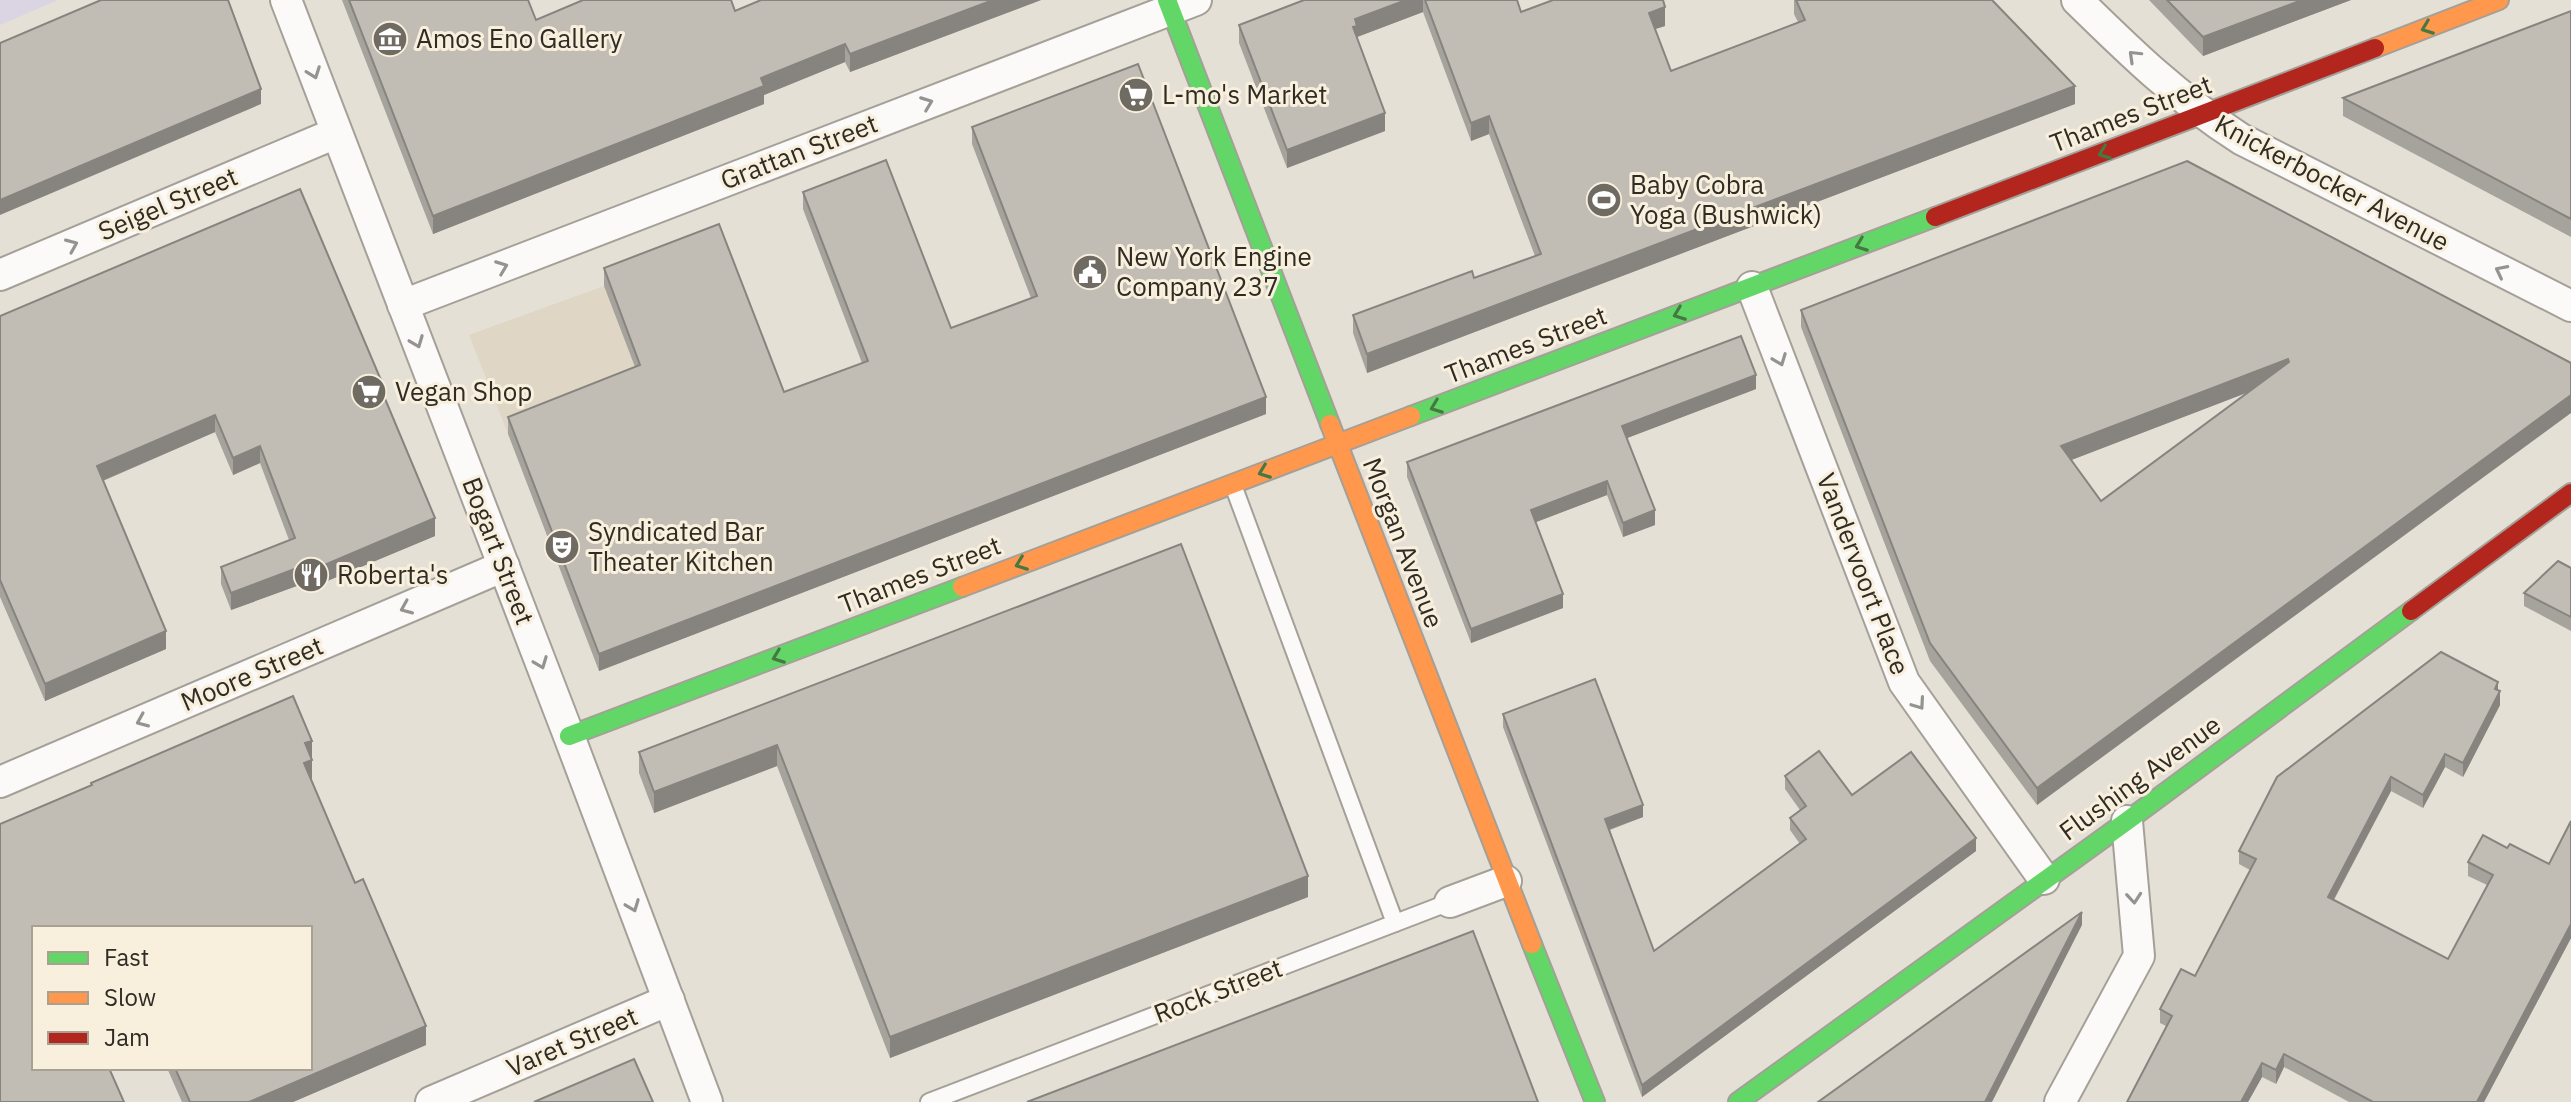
<svg xmlns="http://www.w3.org/2000/svg" width="2571" height="1102" viewBox="0 0 2571 1102" font-family="'IBM Plex Sans',sans-serif">
	<rect width="100%" height="100%" fill="#e5e0d6"/>
	<path fill="#dfd6c5" d="M604,286L641,382L508,434L469,335Z"/>
	<path fill="#dbd4e2" d="M0,0H58L0,25Z"/>
	<g fill="none" stroke-linecap="round" stroke-linejoin="round">
		<defs>
			<g id="lane">
				<path d="M1233,485L1395,923"/>
				<path d="M929,1102L1450,902"/>
			</g>
			<g id="street">
				<path d="M286,0L569,736L707,1102"/>
				<path d="M2077,0C2131,53 2176,97 2241,139L2571,306"/>
				<path d="M0,275L336,133"/>
				<path d="M1752,287L1904,682L2044,879"/>
				<path d="M403,305L1196,0"/>
				<path d="M0,782L504,566"/>
				<path d="M1450,902L1506,881"/>
				<path d="M431,1102L669,1000"/>
				<path d="M2060,1102L2139,956L2127,821"/>
			</g>
			<g id="fast">
				<path d="M1167,0L1330,424"/>
				<path d="M1411,416L1935,217"/>
				<path d="M569,736L962,587"/>
				<path d="M1532,944L1595,1102"/>
				<path d="M1738,1102L2127,821L2411,611"/>
			</g>
			<g id="slow">
				<path d="M2375,48L2499,0"/>
				<path d="M1330,424L1532,944"/>
				<path d="M962,587L1411,416"/>
			</g>
			<g id="jam">
				<path d="M1935,217L2375,48"/>
				<path d="M2411,611L2571,493"/>
			</g>
		</defs>
		<use href="#lane" stroke="#a4a098" stroke-width="20"/>
		<use href="#street" stroke="#a4a098" stroke-width="34"/>
		<use href="#fast" stroke="#a4a098" stroke-width="22"/>
		<use href="#slow" stroke="#a4a098" stroke-width="22"/>
		<use href="#jam" stroke="#a4a098" stroke-width="22"/>
		<use href="#lane" stroke="#fbfaf9" stroke-width="16"/>
		<use href="#street" stroke="#fbfaf9" stroke-width="30"/>
		<use href="#fast" stroke="#63d668" stroke-width="18"/>
		<use href="#slow" stroke="#ff974d" stroke-width="18"/>
		<use href="#jam" stroke="#b3261e" stroke-width="18"/>
	</g>
	<g fill="#a6a39c" fill-rule="evenodd">
		<path d="M342,0H528L536,20L735,11L761,0H1041L850,72L845,62L764,95V104L433,234Z"/>
		<path d="M1304,0H1517L1521,12L1665,26L1655,29L1671,71L1798,22L1794,14V0H1992L2075,104L1367,373L1353,333V315L1474,278L1535,256L1489,134L1471,141L1423,12L1357,37L1385,131L1287,168L1239,43V25Z"/>
		<path d="M2149,0H2351L2203,56Z"/>
		<path d="M2571,11V237L2343,116V98Z"/>
		<path d="M972,127L1266,414L599,671L508,434V417L635,367L604,286V268L784,392L862,363L803,209V192L951,328L1031,298L972,144Z"/>
		<path d="M1801,310L2571,363L2037,805L1930,661L1801,327ZM2248,392L2101,501L2071,460Z"/>
		<path d="M0,316L386,402L435,536L308,589L305,583L231,610L221,584V567L289,540L260,463L233,475L215,432L103,481L166,649L45,701L0,597Z"/>
		<path d="M1756,389L1627,438L1655,525L1623,537L1607,495L1536,522L1563,608L1471,643L1407,477V462Z"/>
		<path d="M1181,544L1308,897L890,1058L777,766L654,813L639,773V752Z"/>
		<path d="M2571,568V631L2524,606V593Z"/>
		<path d="M2498,690L2500,705L2463,777L2445,767L2423,808L2391,791L2334,900L2448,959L2487,885L2468,876V862L2507,848L2549,864L2571,821V938L2484,1102H2349L2284,1067L2276,1084L2262,1077L2248,1102H2127L2166,1026L2160,1023V1009L2195,976L2250,870L2239,864V851Z"/>
		<path d="M293,696L312,741V779L311,780L355,883L363,879L426,1026V1045L293,1102H182L167,1068H310V928H34V1068H109L124,1102H0V824L91,786V783Z"/>
		<path d="M1503,714L1643,817L1610,830L1654,951L1800,844L1790,830V818L1800,810L1785,789V776L1852,795L1976,851L1642,1097L1503,727Z"/>
	</g>
	<g fill="#87847f">
		<path d="M993,0H1041L850,72V54Z"/>
		<path d="M1406,0H1423V12L1357,37V44L1353,27L1355,19Z"/>
		<path d="M2302,0H2351L2203,56V37Z"/>
		<path d="M1665,7V26L1649,31V13Z"/>
		<path d="M845,44V62L764,95V104L433,234V216L761,78Z"/>
		<path d="M2075,86V104L1367,373V354Z"/>
		<path d="M261,89V104L0,215V200Z"/>
		<path d="M1385,113V131L1287,168V150Z"/>
		<path d="M1489,116V134L1471,141V123Z"/>
		<path d="M2288,359V377L2061,464V446Z"/>
		<path d="M1756,375V389L1622,440V426Z"/>
		<path d="M2571,395V413L2037,805V788Z"/>
		<path d="M1266,397V414L599,671V654Z"/>
		<path d="M215,415V432L97,483V466Z"/>
		<path d="M260,446V463L233,475V458Z"/>
		<path d="M1607,481V495L1531,524V510Z"/>
		<path d="M1655,510V525L1623,537V523Z"/>
		<path d="M435,518V536L308,589V572Z"/>
		<path d="M305,565V583L231,610V593Z"/>
		<path d="M1563,594V608L1471,643V629Z"/>
		<path d="M166,631V649L45,701V684Z"/>
		<path d="M2498,682V695L2500,691V705L2463,777V763Z"/>
		<path d="M312,741V760L305,743Z"/>
		<path d="M777,745V766L654,813V792Z"/>
		<path d="M2445,754V767L2423,808V795Z"/>
		<path d="M312,760V779L304,782V763Z"/>
		<path d="M2391,777V791L2328,910V897Z"/>
		<path d="M1643,805V817L1605,831V819Z"/>
		<path d="M1976,838V851L1642,1097V1085Z"/>
		<path d="M1308,876V897L890,1058V1037Z"/>
		<path d="M2082,912V925L1992,1102H1985Z"/>
		<path d="M2571,924V938L2484,1102H2477Z"/>
		<path d="M426,1026V1045L293,1102H249Z"/>
		<path d="M2284,1054V1067L2276,1084V1070Z"/>
		<path d="M2262,1063V1077L2248,1102H2241Z"/>
	</g>
	<g fill="#c1bdb5" stroke="#87847f" stroke-width="2" fill-rule="evenodd">
		<path d="M101,0H228L261,89L0,200V43Z"/>
		<path d="M349,0H528L536,20L583,0H731L735,11L761,0H993L850,54L845,44L761,78L764,86L433,216Z"/>
		<path d="M1304,0H1406L1355,19L1357,26L1353,27L1385,113L1287,150L1239,25Z"/>
		<path d="M1425,0H1517L1521,12L1553,0H1663L1665,7L1649,13L1671,71L1805,20L1796,0H1992L2075,86L1367,354L1353,315L1472,271L1474,278L1541,254L1489,116L1471,123Z"/>
		<path d="M2167,0H2302L2203,37Z"/>
		<path d="M2571,11V219L2343,98Z"/>
		<path d="M1138,64L1266,397L599,654L508,417L640,365L604,268L719,224L784,392L868,361L803,192L886,160L951,328L1037,296L972,127Z"/>
		<path d="M2187,161L2571,363V395L2037,788L1930,643L1801,310ZM2288,359L2289,362L2101,501L2061,446Z"/>
		<path d="M300,189L386,392L383,394L435,518L308,572L305,565L231,593L221,567L295,538L260,446L233,458L215,415L97,466L166,631L45,684L0,580V316Z"/>
		<path d="M1741,336L1756,375L1622,426L1655,510L1623,523L1607,481L1531,510L1563,594L1471,629L1407,462Z"/>
		<path d="M1181,544L1308,876L890,1037L777,745L654,792L639,752Z"/>
		<path d="M2558,561L2571,568V617L2524,593Z"/>
		<path d="M2441,652L2498,682L2495,689L2500,691L2463,763L2445,754L2423,795L2391,777L2328,897L2448,959L2493,875L2468,862L2483,835L2507,848L2510,844L2549,864L2571,821V924L2477,1102H2373L2284,1054L2276,1070L2262,1063L2241,1102H2127L2172,1016L2160,1009L2181,969L2195,976L2256,859L2239,851L2277,777Z"/>
		<path d="M1595,679L1643,805L1605,819L1654,951L1806,839L1790,818L1806,806L1785,776L1819,751L1852,795L1911,752L1976,838L1642,1085L1503,714Z"/>
		<path d="M293,696L312,741L305,743L312,760L304,763L355,883L363,879L426,1026L249,1102H190L175,1068H310V928H34V1068H109L124,1102H0V824L92,785L91,783Z"/>
		<path d="M2082,912L1985,1102H1818Z"/>
		<path d="M1473,931L1538,1102H1027Z"/>
		<path d="M634,1059L653,1102H534Z"/>
	</g>
	<defs><path id="oneway-chevron" d="M-2-3.5L2.5 0L-2 3.5" fill="none" stroke-width="1.6" stroke-linecap="round" stroke-linejoin="round" transform="scale(2)"/></defs>
	<g stroke="#467843">
		<use href="#oneway-chevron" transform="translate(2427 28) rotate(159)"/>
		<use href="#oneway-chevron" transform="translate(2104 153) rotate(159)"/>
		<use href="#oneway-chevron" transform="translate(1861 245) rotate(159)"/>
		<use href="#oneway-chevron" transform="translate(1679 314) rotate(159)"/>
		<use href="#oneway-chevron" transform="translate(1436 407) rotate(159)"/>
		<use href="#oneway-chevron" transform="translate(1264 472) rotate(159)"/>
		<use href="#oneway-chevron" transform="translate(1021 564) rotate(159)"/>
		<use href="#oneway-chevron" transform="translate(778 657) rotate(159)"/>
	</g>
	<g stroke="#95938f">
		<use href="#oneway-chevron" transform="translate(2134 56) rotate(-136)"/>
		<use href="#oneway-chevron" transform="translate(314 73) rotate(70)"/>
		<use href="#oneway-chevron" transform="translate(927 103) rotate(-21)"/>
		<use href="#oneway-chevron" transform="translate(72 245) rotate(-23)"/>
		<use href="#oneway-chevron" transform="translate(502 267) rotate(-21)"/>
		<use href="#oneway-chevron" transform="translate(2501 271) rotate(-153)"/>
		<use href="#oneway-chevron" transform="translate(417 342) rotate(69)"/>
		<use href="#oneway-chevron" transform="translate(1780 360) rotate(69)"/>
		<use href="#oneway-chevron" transform="translate(406 608) rotate(157)"/>
		<use href="#oneway-chevron" transform="translate(541 663) rotate(69)"/>
		<use href="#oneway-chevron" transform="translate(1919 704) rotate(55)"/>
		<use href="#oneway-chevron" transform="translate(142 721) rotate(157)"/>
		<use href="#oneway-chevron" transform="translate(2134 898) rotate(85)"/>
		<use href="#oneway-chevron" transform="translate(633 906) rotate(69)"/>
	</g>
	<defs>
		<symbol id="museum-disc" viewBox="-11 -11 22 22"><circle r="9.5" fill="#6f6b63" stroke="#f8efdd"/><path d="M0-6L6-3V-2H-6V-3ZM-5-1h2V3h-2ZM-1-1h2V3h-2ZM3-1h2V3H3ZM-6 4H6V6H-6Z" fill="#fff"/></symbol>
		<symbol id="supermarket-disc" viewBox="-11 -11 22 22"><circle r="9.5" fill="#6f6b63" stroke="#f8efdd"/><path d="M-6-5.5h2.5l.6 2H6L4.5 2H-2.5L-4.4-4H-6ZM-1.5 3.2a1.3 1.3 0 1 0 .1 0ZM3 3.2a1.3 1.3 0 1 0 .1 0Z" fill="#fff"/></symbol>
		<symbol id="stadium-disc" viewBox="-11 -11 22 22"><circle r="9.5" fill="#6f6b63" stroke="#f8efdd"/><path d="M0-5a6.5 5 0 1 0 0 10a6.5 5 0 1 0 0-10ZM-3.5-1.8h7v3.6h-7Z" fill="#fff"/></symbol>
		<symbol id="civic-disc" viewBox="-11 -11 22 22"><circle r="9.5" fill="#6f6b63" stroke="#f8efdd"/><path d="M-.6-6.5H3V-4.5H.6V-3L4-1V1h2V6H-6V1h2V-1L-.6-3ZM-1.2 2.5V6h2.4V2.5Z" fill="#fff"/></symbol>
		<symbol id="theatre-disc" viewBox="-11 -11 22 22"><circle r="9.5" fill="#6f6b63" stroke="#f8efdd"/><path d="M-5-5.5Q0-4 5-5.5V0Q5 5 0 6Q-5 5-5 0ZM-3.3-2.5H-1v1.5H-3.3ZM1-2.5H3.3v1.5H1ZM-2.8 1Q0 5.5 2.8 1Z" fill="#fff"/></symbol>
		<symbol id="restaurant-disc" viewBox="-11 -11 22 22"><circle r="9.5" fill="#6f6b63" stroke="#f8efdd"/><path d="M-5-6h1v4h1v-4h1v4h1v-4h1v5L-1.5 .5V6h-2V.5L-5-1ZM5-6V6H3V1.5H1.5Q1.5-4 5-6Z" fill="#fff"/></symbol>
	</defs>
	<g fill-rule="evenodd">
		<use href="#museum-disc" x="370" y="19" width="40" height="40"/>
		<use href="#supermarket-disc" x="1116" y="75" width="40" height="40"/>
		<use href="#stadium-disc" x="1584" y="180" width="40" height="40"/>
		<use href="#civic-disc" x="1070" y="252" width="40" height="40"/>
		<use href="#supermarket-disc" x="349" y="372" width="40" height="40"/>
		<use href="#theatre-disc" x="542" y="527" width="40" height="40"/>
		<use href="#restaurant-disc" x="291" y="555" width="40" height="40"/>
	</g>
	<g text-anchor="middle" stroke-width="6" stroke-linejoin="round" paint-order="stroke">
		<g font-size="26" fill="#2f2c25" stroke="#f8efdd" text-anchor="start">
			<text x="416" y="48">Amos Eno Gallery</text>
			<text x="1162" y="104">L-mo's Market</text>
			<text x="1630" y="194">Baby Cobra<tspan x="1630" dy="30">Yoga (Bushwick)</tspan></text>
			<text x="1116" y="266">New York Engine<tspan x="1116" dy="30">Company 237</tspan></text>
			<text x="395" y="401">Vegan Shop</text>
			<text x="588" y="541">Syndicated Bar<tspan x="588" dy="30">Theater Kitchen</tspan></text>
			<text x="337" y="584">Roberta's</text>
		</g>
		<g font-size="26" fill="#2f2c25" stroke="#f8efdd">
			<text transform="translate(2131 114) rotate(-21)" y="9">Thames Street</text>
			<text transform="translate(799 152) rotate(-21)" y="9">Grattan Street</text>
			<text transform="translate(2332 183) rotate(28)" y="9">Knickerbocker Avenue</text>
			<text transform="translate(168 204) rotate(-23)" y="9">Seigel Street</text>
			<text transform="translate(1526 345) rotate(-21)" y="9">Thames Street</text>
			<text transform="translate(1403 543) rotate(69)" y="9">Morgan Avenue</text>
			<text transform="translate(498 551) rotate(69)" y="9">Bogart Street</text>
			<text transform="translate(1863 574) rotate(69)" y="9">Vandervoort Place</text>
			<text transform="translate(920 575) rotate(-21)" y="9">Thames Street</text>
			<text transform="translate(252 674) rotate(-23)" y="9">Moore Street</text>
			<text transform="translate(2140 778) rotate(-36)" y="9">Flushing Avenue</text>
			<text transform="translate(1218 991) rotate(-21)" y="9">Rock Street</text>
			<text transform="translate(572 1042) rotate(-23)" y="9">Varet Street</text>
		</g>
	</g>
	<rect x="32" y="926" width="280" height="144" fill="#f8efdd" stroke="#a8a193" stroke-width="2"/>
	<rect x="48" y="952" width="40" height="12" fill="#63d668" stroke="#a8a193" stroke-width="2"/>
	<text x="104" y="966" font-size="24" fill="#2f2c25">Fast</text>
	<rect x="48" y="992" width="40" height="12" fill="#ff974d" stroke="#a8a193" stroke-width="2"/>
	<text x="104" y="1006" font-size="24" fill="#2f2c25">Slow</text>
	<rect x="48" y="1032" width="40" height="12" fill="#b3261e" stroke="#a8a193" stroke-width="2"/>
	<text x="104" y="1046" font-size="24" fill="#2f2c25">Jam</text>
</svg>
